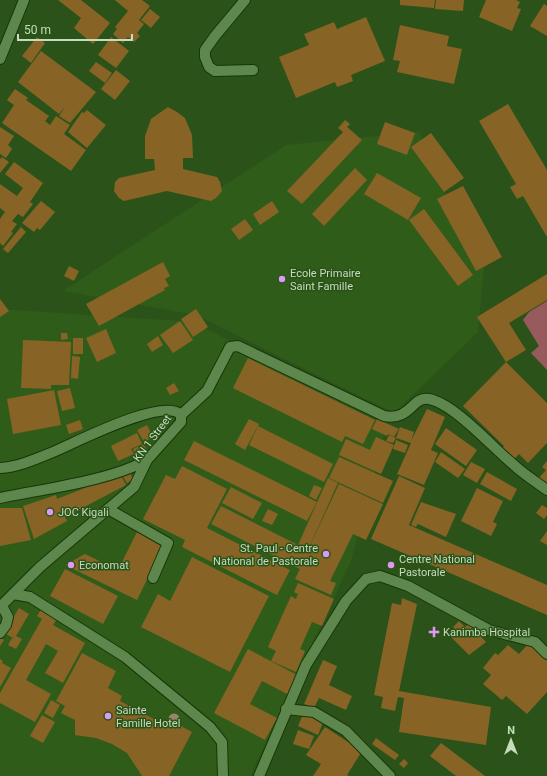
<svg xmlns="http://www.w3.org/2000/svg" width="547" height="776" viewBox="0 0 547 776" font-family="Roboto,sans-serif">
	<rect width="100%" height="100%" fill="#2b5319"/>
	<g fill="#305c1a">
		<path d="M419,132L449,204L484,267L478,332L394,413L196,315L63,291L286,145Z"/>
		<path d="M0,309L194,322L387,423L351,561L250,776H0Z"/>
	</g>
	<path fill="#975a5d" d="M547,301V370L531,353L539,346L523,320L529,312Z"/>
	<g fill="#876326">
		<path d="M58,0H81L110,23L93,44L74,28L81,18Z"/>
		<path d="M115,0H142L150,6L139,20L144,24L137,33L140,36L134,42L128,37L123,43L113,34L117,29L115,27L128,11Z"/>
		<path d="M400,0H435L434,8L400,5Z"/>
		<path d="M436,0H464L463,11L435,9Z"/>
		<path d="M486,0H516L520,2L517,8L521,9L512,31L479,17Z"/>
		<path d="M544,4L547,6V36L530,26Z"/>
		<path d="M150,9L160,17L151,28L141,20Z"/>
		<path d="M366,17L385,61L351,75L353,81L337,87L335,82L296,98L279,57L309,45L304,34L334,22L337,29Z"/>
		<path d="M400,25L449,36L447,46L462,49L454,84L397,72L400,61L393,60Z"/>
		<path d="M37,37L45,43L31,63L22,56Z"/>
		<path d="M111,37L129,51L116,68L98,55Z"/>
		<path d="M41,51L96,92L70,123L59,116L65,107L59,114L18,82Z"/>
		<path d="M96,62L112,73L105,83L89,71Z"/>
		<path d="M116,70L130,81L115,100L101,89Z"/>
		<path d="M15,89L28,98L26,100L49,116L45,121L50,125L56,116L70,125L64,134L86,150L71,171L2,123L14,105L7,100Z"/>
		<path d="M508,104L547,170V237L523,196L517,199L510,187L516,184L479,121Z"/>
		<path d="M168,107L177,112L185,118L192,135L193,158H183V169L217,177L220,182L222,191L216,198L211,201L167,191L124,201L119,198L114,191L115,182L119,178L155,170L154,159H145V136L151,119Z"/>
		<path d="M87,110L106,125L87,148L68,132L82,112L84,113Z"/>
		<path d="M345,120L350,124L347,127L362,140L302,204L287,191L343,132L338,128Z"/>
		<path d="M385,122L415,133L407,155L377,144Z"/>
		<path d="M0,127L14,136L8,145L12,149L6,158L0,154Z"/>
		<path d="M431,133L464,178L444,192L411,147Z"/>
		<path d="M2,157L9,162L0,173V159Z"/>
		<path d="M14,162L43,183L30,202L33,204L23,217L18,214L12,221L17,224L11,232L13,233L3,246L0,243V219L5,212L0,208V184L17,196L23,188L5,174Z"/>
		<path d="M355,168L367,180L324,226L312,214Z"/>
		<path d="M377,173L421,198L408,220L364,194Z"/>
		<path d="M463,186L502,257L476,271L437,199Z"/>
		<path d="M41,201L55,212L40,230L37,228L34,232L22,223Z"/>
		<path d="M272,201L279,212L260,225L253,214Z"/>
		<path d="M424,209L473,275L458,286L409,220Z"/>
		<path d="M245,219L253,230L239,240L231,229Z"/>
		<path d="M21,227L26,232L8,253L3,249Z"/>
		<path d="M163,262L170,276L165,279L169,286L164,288L165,290L99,326L86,304Z"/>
		<path d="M69,266L79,271L74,281L64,276Z"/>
		<path d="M547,274V300L509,323L526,350L506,362L477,317Z"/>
		<path d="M0,299L9,311L0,317Z"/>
		<path d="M196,309L208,327L193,337L181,319Z"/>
		<path d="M180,321L193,340L173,353L160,335Z"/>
		<path d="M106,329L116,353L97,362L86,338Z"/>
		<path d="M61,333H67L68,339L61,340Z"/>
		<path d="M158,336L163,345L152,352L147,344Z"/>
		<rect x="73" y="338" width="10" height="16"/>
		<path d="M23,340L71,342L69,385H51V389L21,388Z"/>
		<path d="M72,356L80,357L78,379L71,378Z"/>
		<path d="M248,358L375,420L363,444L345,436L342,442L233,388Z"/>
		<path d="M506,362L547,403V443L528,463L519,454L513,460L501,449L504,446L463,406Z"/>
		<path d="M174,383L179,391L170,395L166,388Z"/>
		<path d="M70,388L75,408L62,411L57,391Z"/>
		<path d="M54,390L61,425L13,434L7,399Z"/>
		<path d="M427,409L445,417L431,450L438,453L424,485L397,474L411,443L396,438L400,427L414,432L411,441Z"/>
		<path d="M249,419L259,424L245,450L235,444Z"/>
		<path d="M377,419L399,429L394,437L388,434L387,436L372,429Z"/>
		<path d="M80,420L83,429L69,434L66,425Z"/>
		<path d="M147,425L153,437L144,442L137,430Z"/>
		<path d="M258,426L333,464L324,482L249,445Z"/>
		<path d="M446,428L477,450L466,466L435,444Z"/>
		<path d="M137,433L142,444L131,449L134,454L118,461L111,446Z"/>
		<path d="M389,435L396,438L393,443L386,441Z"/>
		<path d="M376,437L394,445L381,474L339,455L346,439L370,450Z"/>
		<path d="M396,440L408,445L405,453L393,449Z"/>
		<path d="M194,441L317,502L307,521L184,460Z"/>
		<path d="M144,444L148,453L137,458L133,449Z"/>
		<path d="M441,452L465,469L458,478L435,462Z"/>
		<path d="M339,457L393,481L383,503L329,478Z"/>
		<path d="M547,461V484L539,478L546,470L542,467Z"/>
		<path d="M471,462L485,469L477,483L463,475Z"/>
		<path d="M182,466L227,489L207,528L290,570L277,595L182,547L185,540L143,519L166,475L175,479Z"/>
		<path d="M129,471L133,479L127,483L122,475Z"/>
		<path d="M487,472L517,489L511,501L480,484Z"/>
		<path d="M120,474L126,485L65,517L67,521L34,539L23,506L56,495L57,499Z"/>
		<path d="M399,476L425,488L409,525L547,585V615L371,539Z"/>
		<path d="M328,478L338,483L306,554L339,484L383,504L366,540L353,534L330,581L336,583L331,595L295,579L300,569L211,524L221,506L298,545Z"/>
		<path d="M314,485L322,488L316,500L309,496Z"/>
		<path d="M231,487L262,503L253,519L222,503Z"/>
		<path d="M477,488L503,501L493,522L497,524L491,536L461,521Z"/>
		<path d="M421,502L456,514L446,537L418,524L416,527L411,525Z"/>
		<path d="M542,505L547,508V515L544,519L536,513Z"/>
		<path d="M0,508H22L31,540L0,546Z"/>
		<path d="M268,509L278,514L272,525L262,521Z"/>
		<path d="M138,530L165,543L137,600L65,565L85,554L118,570Z"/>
		<path d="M547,531V545L540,541Z"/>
		<path d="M192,557L269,596L230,672L141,627L158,594L170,601Z"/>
		<path d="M65,569L118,596L103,624L50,596Z"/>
		<path d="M298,583L334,599L322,626L312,622L300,649L305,651L296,672L271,661L276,651L268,647L291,596L296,599L298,594L294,592Z"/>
		<path d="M402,598L417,604L399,691L491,707L486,745L399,732L404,698L398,697L395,711L381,708L383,697L374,695L392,603L401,605Z"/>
		<path d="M19,608L29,614L16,636L22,639L16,649L8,645L12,638L15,639L4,633Z"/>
		<path d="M42,608L58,617L53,625L85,643L63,683L45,673L58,651L46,644L26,680L51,694L35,722L0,703V693L42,619L37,616Z"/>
		<path d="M459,621L465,627L469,624L486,642L469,655L451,637L457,631L453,627Z"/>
		<path d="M0,638L4,640L0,646Z"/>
		<path d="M529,643L547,658V692L527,714L506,696L502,700L483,684L491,675L483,668L495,653L498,655L508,645L519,654Z"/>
		<path d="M248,649L299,676L289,695L262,681L250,704L277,718L265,740L214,713Z"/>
		<path d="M82,653L116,671L108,688L122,696L120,701L165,725L168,719L192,732L169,776H142L127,753L112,744L96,738L75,735V720L61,713L65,706L56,701Z"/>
		<path d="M0,659L3,661L2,663L11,668L0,687Z"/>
		<path d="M323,660L337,666L329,685L352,696L346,710L319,698L314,708L304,704Z"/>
		<path d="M51,700L60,705L53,718L44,713Z"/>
		<path d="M304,712L324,720L318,735L298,726Z"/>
		<path d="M42,715L55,722L43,743L30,736Z"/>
		<path d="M325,727L362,751L347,775L349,776H313L321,764L306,755Z"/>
		<path d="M298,730L314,736L309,749L293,744Z"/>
		<path d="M376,738L399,755L395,760L372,744Z"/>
		<path d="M441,743L485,776H456L430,756Z"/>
		<path d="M404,759L408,763L404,768L399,764Z"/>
	</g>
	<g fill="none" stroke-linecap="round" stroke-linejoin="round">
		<defs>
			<g id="minor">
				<path d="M245,0L215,36L205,50V57L209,67L215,71L253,70"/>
				<path d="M0,59L24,0"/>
				<path d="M181,415L207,391L230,347L238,346L384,416C411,421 412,396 429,399C455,404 494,449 515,466C525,475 536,482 547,490"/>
				<path d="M0,468C18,467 36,459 53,452C73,444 164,396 181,415V422L147,460L134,487L40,567L0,607"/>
				<path d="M0,498C43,489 110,481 147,460"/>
				<path d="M108,509L168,543L153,578"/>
				<path d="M13,594L30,597L125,657L210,727L222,742L223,776"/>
				<path d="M0,633L6,625L8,617L2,606"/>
				<path d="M286,709L314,712L346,731L390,776"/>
				<path d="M259,776L306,665L346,601L366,579L380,576L408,586L489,630L535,642L547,654"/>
			</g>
		</defs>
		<use href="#minor" stroke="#183609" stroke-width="12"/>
		<use href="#minor" stroke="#5d874c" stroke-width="10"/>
	</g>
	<circle fill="#9a846b" cx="174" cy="719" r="5.5"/>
	<g fill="#dd99f4" stroke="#2b5319" stroke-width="1.5">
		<circle cx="282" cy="279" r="4"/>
		<circle cx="50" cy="512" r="4"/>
		<circle cx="326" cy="554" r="4"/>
		<circle cx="71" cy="565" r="4"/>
		<circle cx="391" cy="565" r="4"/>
		<path d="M432 626h4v4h4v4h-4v4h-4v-4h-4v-4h4z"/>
		<circle cx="108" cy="716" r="4"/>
	</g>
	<g text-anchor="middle" stroke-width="3" stroke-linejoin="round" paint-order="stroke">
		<g font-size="11" fill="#c5dcbd" stroke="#2b5319" text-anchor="start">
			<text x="290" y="277">Ecole Primaire<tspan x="290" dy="13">Saint Famille</tspan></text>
			<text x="58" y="516">JOC Kigali</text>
			<text x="318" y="552" text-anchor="end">St. Paul - Centre<tspan x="318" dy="13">National de Pastorale</tspan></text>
			<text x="399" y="563">Centre National<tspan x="399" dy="13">Pastorale</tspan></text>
			<text x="79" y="569">Economat</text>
			<text x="443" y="636">Kanimba Hospital</text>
			<text x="116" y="714">Sainte<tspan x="116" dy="13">Famille Hotel</tspan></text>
		</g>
		<g font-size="11" fill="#c5dcbd" stroke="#2b5319">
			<text transform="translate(152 438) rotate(-53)" y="4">KN 1 Street</text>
		</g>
	</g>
	<g transform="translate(511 740)" stroke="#2b5319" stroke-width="3" paint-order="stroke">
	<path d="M0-3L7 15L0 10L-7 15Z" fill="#c5dcbd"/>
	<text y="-6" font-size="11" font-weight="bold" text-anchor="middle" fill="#c5dcbd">N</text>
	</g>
	<path d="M18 34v6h114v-6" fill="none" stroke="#c5dcbd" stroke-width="2"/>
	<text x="24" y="34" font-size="12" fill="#c5dcbd" stroke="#2b5319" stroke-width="3" paint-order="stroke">50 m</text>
</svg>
